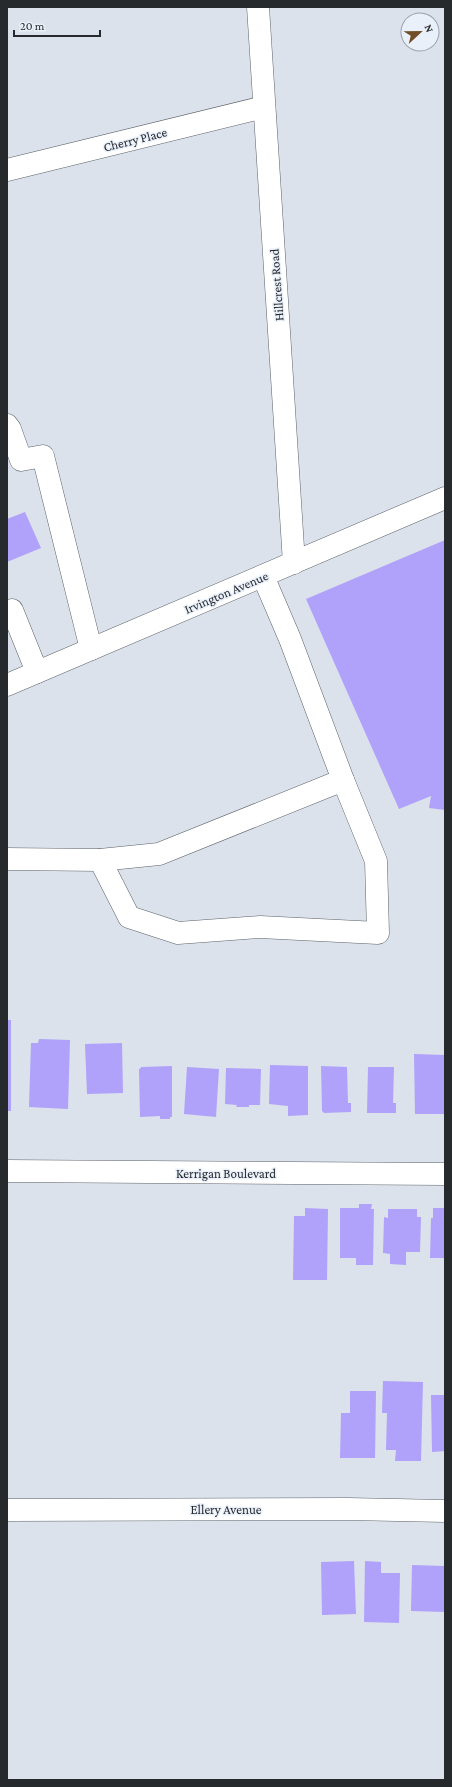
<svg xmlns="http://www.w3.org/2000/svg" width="452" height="1787" viewBox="0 0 452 1787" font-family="'Crimson Pro',serif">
	<rect width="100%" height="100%" fill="#dbe2ec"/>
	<g fill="#b0a1fa">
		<path d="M25,512L41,548L7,562V519Z"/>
		<path d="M445,540V810L429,808L431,796L399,809L306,599Z"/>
		<rect x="7" y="1020" width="4" height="91"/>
		<path d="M39,1039L70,1040L68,1109L29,1107L31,1043H38Z"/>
		<path d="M122,1043L123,1093L87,1094L85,1044Z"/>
		<path d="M414,1054L445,1055V1114H415Z"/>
		<path d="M270,1065L308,1066V1115L288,1116V1106L269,1104Z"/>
		<path d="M172,1066V1117H170V1119H160V1116L140,1117L139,1069L141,1068V1067Z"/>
		<path d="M321,1066L347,1067L348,1103H351V1112L324,1113L322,1111Z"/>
		<path d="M187,1067L219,1069L216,1117L184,1114Z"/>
		<path d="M368,1067H394L393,1103H396V1113H367Z"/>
		<path d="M226,1068L261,1069L260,1105H249V1107H236L237,1105L225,1104Z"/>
		<path d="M359,1204H372L371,1209H374L373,1265H356V1258H340V1208H359Z"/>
		<path d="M305,1208L328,1209L327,1280H293L294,1216H305Z"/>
		<path d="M433,1208H445V1258H430L431,1218H433Z"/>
		<path d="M388,1209H417V1217H421L420,1252H406V1265L390,1264V1254L383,1253L384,1217L388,1218Z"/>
		<path d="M383,1381L423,1382L421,1461H395L396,1450H386L387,1413H382Z"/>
		<path d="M350,1391H376L375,1458H340L341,1413H350Z"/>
		<path d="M431,1395H445V1451L432,1452Z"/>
		<path d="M354,1561L356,1614L322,1615L321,1562Z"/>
		<path d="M365,1561L381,1562V1573H400L399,1623L364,1622Z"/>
		<path d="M412,1565L445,1566V1612L411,1611Z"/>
	</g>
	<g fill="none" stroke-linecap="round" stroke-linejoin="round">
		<defs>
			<g id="minor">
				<path d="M258,7L294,563"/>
				<path d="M7,170L264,107"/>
				<path d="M7,425L10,429L21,460L43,456L91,649"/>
				<path d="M7,612L12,610L37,672"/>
				<path d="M7,859L100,860L159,854L343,780L290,639L263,576"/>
				<path d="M100,860L129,917L178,933L260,927L378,933L376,861L343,780"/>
				<path d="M7,1171L445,1174"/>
				<path d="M7,1510L348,1509L445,1511"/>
			</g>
			<path id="major" d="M7,685L445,498"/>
		</defs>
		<use href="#minor" stroke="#5c626a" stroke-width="23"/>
		<use href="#major" stroke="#5c626a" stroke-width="23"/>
		<use href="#minor" stroke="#fff" stroke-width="22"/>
		<use href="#major" stroke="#fff" stroke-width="22"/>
	</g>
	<g text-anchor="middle" stroke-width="3" stroke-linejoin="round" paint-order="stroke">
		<g font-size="13" fill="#272a2d" stroke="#e9f0fa">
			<text transform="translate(135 139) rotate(-14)" y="5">Cherry Place</text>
			<text transform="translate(276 285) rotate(-94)" y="5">Hillcrest Road</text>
			<text transform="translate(226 592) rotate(-23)" y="5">Irvington Avenue</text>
			<text x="226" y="1178">Kerrigan Boulevard</text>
			<text x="226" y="1514">Ellery Avenue</text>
		</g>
	</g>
	<rect width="452" height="1787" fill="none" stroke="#272a2d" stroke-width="16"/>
	<g transform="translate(420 32) rotate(68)"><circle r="19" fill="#e9f0fa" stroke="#9ba1a8"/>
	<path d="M0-3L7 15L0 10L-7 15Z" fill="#714e27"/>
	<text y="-6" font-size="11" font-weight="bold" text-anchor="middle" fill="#272a2d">N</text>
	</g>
	<path d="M14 30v6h86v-6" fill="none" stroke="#272a2d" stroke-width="2"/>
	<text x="20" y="30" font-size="12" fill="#272a2d" stroke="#e9f0fa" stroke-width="3" paint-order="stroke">20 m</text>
</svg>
